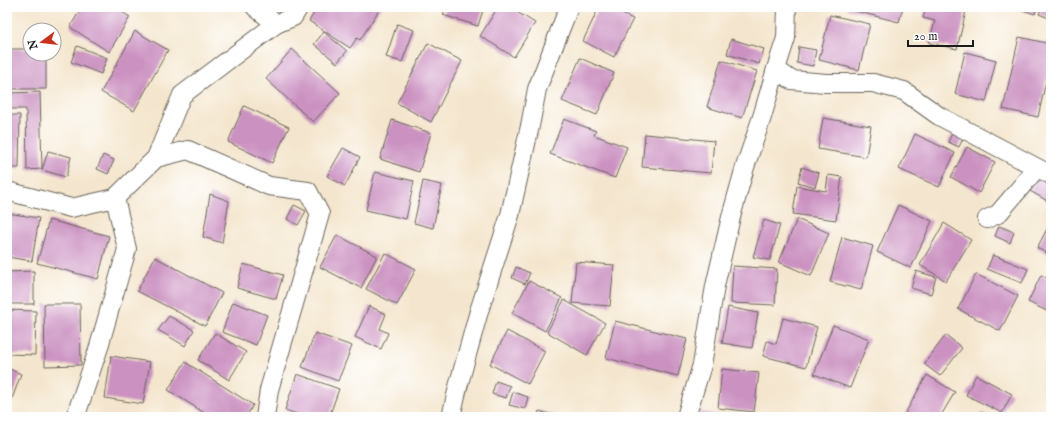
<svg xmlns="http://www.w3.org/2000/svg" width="1058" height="424" viewBox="0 0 1058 424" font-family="'IM FELL English',serif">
	<rect width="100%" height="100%" fill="#fff"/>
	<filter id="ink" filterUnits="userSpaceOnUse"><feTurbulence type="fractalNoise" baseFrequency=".025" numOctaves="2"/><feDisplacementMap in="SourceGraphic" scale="8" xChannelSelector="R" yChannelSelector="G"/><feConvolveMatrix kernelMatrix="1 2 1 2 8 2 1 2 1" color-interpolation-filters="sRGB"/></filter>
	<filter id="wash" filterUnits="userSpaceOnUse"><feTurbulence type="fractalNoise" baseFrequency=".012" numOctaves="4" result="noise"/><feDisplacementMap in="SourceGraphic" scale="16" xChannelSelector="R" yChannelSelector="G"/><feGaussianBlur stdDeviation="0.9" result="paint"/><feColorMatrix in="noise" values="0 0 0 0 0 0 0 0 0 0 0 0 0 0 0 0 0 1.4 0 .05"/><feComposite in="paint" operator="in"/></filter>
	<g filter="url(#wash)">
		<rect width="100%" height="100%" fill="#f4e6ce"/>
		<g id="blocks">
			<g fill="#cb92c1">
				<path d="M82,7H114L130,17L109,52L70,27Z"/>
				<path d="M318,7H381L360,40L357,38L350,48L309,21Z"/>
				<path d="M446,7H484L478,26L443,15Z"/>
				<path d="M498,7H509L535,23L514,57L480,36Z"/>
				<path d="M599,7H607L633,19L614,57L583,41Z"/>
				<path d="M848,7H903L899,22L847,9Z"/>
				<path d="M926,7H967L957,49L929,43L935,21L923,18Z"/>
				<path d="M1013,7H1037L1035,14Z"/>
				<path d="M1042,7H1051V19L1039,14Z"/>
				<path d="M830,15L870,24L859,70L819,60Z"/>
				<path d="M397,24L414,30L402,62L386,57Z"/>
				<path d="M135,31L168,50L134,111L101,92Z"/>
				<path d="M324,32L347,51L337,63L314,44Z"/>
				<path d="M1019,37L1051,44V59L1038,117L1003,109Z"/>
				<path d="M731,39L764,49L759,64L727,54Z"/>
				<path d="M428,43L462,61L431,122L397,103Z"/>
				<path d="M77,46L107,58L101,74L71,62Z"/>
				<path d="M799,47L816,50L813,66L797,63Z"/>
				<path d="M7,49H30V54H46V89H7Z"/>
				<path d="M292,49L340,93L313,122L266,79Z"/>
				<path d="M965,52L996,60L986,102L955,94Z"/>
				<path d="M580,58L614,73L597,115L562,101Z"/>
				<path d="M721,60L757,71L742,118L707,107Z"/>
				<path d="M40,92L42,169L27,170L26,109H7V93Z"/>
				<path d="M244,106L289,127L272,163L228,142Z"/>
				<path d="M7,115H20L19,168H7Z"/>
				<path d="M823,118L871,126L866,157L818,149Z"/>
				<path d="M564,119L596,131L594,135L627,147L615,178L550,154Z"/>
				<path d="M392,120L431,133L419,172L380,159Z"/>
				<path d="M954,129L965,134L959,147L948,142Z"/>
				<path d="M645,134L714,141L711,173L642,167Z"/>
				<path d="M915,134L955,153L939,187L899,169Z"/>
				<path d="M967,147L995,162L979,193L951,177Z"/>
				<path d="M343,148L360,157L345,186L327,176Z"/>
				<path d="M48,151L71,157L66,177L42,170Z"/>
				<path d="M103,155L114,160L108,174L97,169Z"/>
				<path d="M802,167L819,173L815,187L798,182Z"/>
				<path d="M375,172L414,181L406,219L366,210Z"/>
				<path d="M828,175L842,177L836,220L793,214L797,186L826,191Z"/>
				<path d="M1038,176L1051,183V203L1030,191Z"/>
				<path d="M423,181L442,185L433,228L414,223Z"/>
				<path d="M210,194L229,201L222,243L203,237Z"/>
				<path d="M294,205L306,211L298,225L287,219Z"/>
				<path d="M898,205L932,221L911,268L877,252Z"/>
				<path d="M7,213L39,218L32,261L7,257Z"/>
				<path d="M797,219L829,233L811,276L779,262Z"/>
				<path d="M49,220L109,236L98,279L37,263Z"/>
				<path d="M764,220L780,225L770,260L753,257Z"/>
				<path d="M944,223L971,240L946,281L920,265Z"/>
				<path d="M1049,225L1051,226V255L1037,248Z"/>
				<path d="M999,226L1014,232L1010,243L995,236Z"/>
				<path d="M337,235L377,256L361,288L320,267Z"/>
				<path d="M842,237L873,246L861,290L830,282Z"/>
				<path d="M385,253L416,269L397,305L366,289Z"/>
				<path d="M993,255L1028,269L1022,283L987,269Z"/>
				<path d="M155,257L222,293L205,326L137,291Z"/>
				<path d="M576,262L614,265L610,306L572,303Z"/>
				<path d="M243,264L283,275L276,299L237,288Z"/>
				<path d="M733,266L777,269L775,305L731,303Z"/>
				<path d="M516,267L530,273L525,284L512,278Z"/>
				<path d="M34,271V304H7V272Z"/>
				<path d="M916,271L936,277L931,294L911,288Z"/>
				<path d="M976,274L1018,296L1000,331L958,309Z"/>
				<path d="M1041,275L1051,280V313L1028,302Z"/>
				<path d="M529,281L562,298L545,331L512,313Z"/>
				<path d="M564,300L605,323L587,355L547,332Z"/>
				<path d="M233,302L267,315L256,345L222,332Z"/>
				<path d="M44,304H80L81,365L45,366Z"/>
				<path d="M369,306L386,314L380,329L388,333L381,349L355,337Z"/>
				<path d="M728,307L758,313L752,348L722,343Z"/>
				<path d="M7,310L36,311L35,355L7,354Z"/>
				<path d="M169,316L194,330L185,346L158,330Z"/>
				<path d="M783,318L817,327L806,367L763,356L767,341L776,344Z"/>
				<path d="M615,321L687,339L678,376L606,358Z"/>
				<path d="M833,325L869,339L850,388L814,374Z"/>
				<path d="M507,331L545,351L528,384L490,364Z"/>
				<path d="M215,333L246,352L229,380L198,360Z"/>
				<path d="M315,333L352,346L338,381L302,367Z"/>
				<path d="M946,335L962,348L940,376L924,364Z"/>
				<path d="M111,356L150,362L143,404L105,398Z"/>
				<path d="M185,362L253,405L246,417H211L168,390Z"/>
				<path d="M7,368L21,374L7,413Z"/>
				<path d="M722,369L759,373L754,412L718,408Z"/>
				<path d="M297,374L339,389L329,417H305L285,410Z"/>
				<path d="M927,375L955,392L940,417H903Z"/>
				<path d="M976,375L1012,394L1002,413L966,395Z"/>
				<path d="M496,381L510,386L506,398L492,394Z"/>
				<path d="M513,392L528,397L525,409L509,405Z"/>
				<path d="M539,411L560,417H537Z"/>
				<path d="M700,412L727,416V417H699Z"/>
				<path d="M982,413L992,417H980Z"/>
			</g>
		</g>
	</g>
	<g filter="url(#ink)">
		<use href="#blocks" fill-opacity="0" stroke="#68635a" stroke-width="1"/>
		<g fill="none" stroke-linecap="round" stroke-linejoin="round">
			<defs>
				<g id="street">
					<path d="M255,7L276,24L293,17L299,7"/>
					<path d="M787,7L786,38L776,69L791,80L826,83H873L904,91L939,116L1051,175"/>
					<path d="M156,158L188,150L269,186L308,191L320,214L269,390L265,417"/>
					<path d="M7,191L71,208L115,198L156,158L182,95L276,24"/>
					<path d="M987,219L998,214L1037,168"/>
					<path d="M76,417L77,412L98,350L127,249L115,198"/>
					<path d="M451,417L458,387L479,311L510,215L530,126L537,89L569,7"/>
					<path d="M686,417L702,365L715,286L731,217L745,167L762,117L776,69"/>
				</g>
			</defs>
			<use href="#street" stroke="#68635a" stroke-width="20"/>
			<use href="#street" stroke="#fff" stroke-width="18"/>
		</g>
	</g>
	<rect width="1058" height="424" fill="none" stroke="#fff" stroke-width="24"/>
	<g transform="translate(42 42) rotate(255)"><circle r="19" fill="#ffffff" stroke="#a4a4a4"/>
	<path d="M0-3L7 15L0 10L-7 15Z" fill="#c8321e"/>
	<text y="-6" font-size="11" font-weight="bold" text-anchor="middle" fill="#1c1c1c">N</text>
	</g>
	<path d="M908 40v6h65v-6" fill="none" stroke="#1c1c1c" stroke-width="2"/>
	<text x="914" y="40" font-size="12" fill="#1c1c1c" stroke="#ffffff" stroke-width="3" paint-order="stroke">20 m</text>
</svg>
